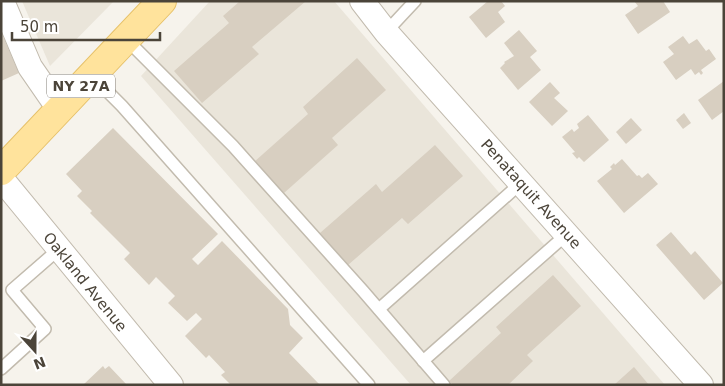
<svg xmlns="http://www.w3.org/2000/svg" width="725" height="386" viewBox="0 0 725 386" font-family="'DejaVu Sans',sans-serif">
	<rect width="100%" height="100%" fill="#f6f3ec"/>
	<g fill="#eae5da">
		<path d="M22,1H114L50,66Z"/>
		<path d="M210,1H334L665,385H411L141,76Z"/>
	</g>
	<g fill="#d8cfc1">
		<path d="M240,1H306L252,47L259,54L202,103L174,71L229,23L223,16Z"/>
		<path d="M488,1H501L505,6L498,12L505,22L486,38L469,17Z"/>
		<path d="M634,1H663L670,12L638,34L625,15L638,6Z"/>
		<path d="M519,30L537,51L530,57L541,70L518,90L500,68L505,63L504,62L514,56L504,43Z"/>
		<path d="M1,32L19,73L1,81Z"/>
		<path d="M683,36L689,44L697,39L706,51L709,49L716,59L701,70L703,73L701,75L699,72L695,75L691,69L676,80L663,62L674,54L668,47Z"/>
		<path d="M357,58L386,90L332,138L338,145L284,193L283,192L279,194L253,163L308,114L303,107Z"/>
		<path d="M724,81V111L712,120L698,100Z"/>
		<path d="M550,82L560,93L554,98L568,111L552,126L529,102Z"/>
		<path d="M684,113L691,123L683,129L676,120Z"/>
		<path d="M588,115L609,140L584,162L579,157L577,159L572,153L575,152L562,137L572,129L574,132L579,128L577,124Z"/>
		<path d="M631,118L642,130L626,144L616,132Z"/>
		<path d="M113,128L218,234L192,259L198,265L222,241L288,309L290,325L303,338L289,353L320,385H231L221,375L225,372L209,355L206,358L185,336L202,319L196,313L187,321L168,303L175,296L156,277L149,285L124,259L130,253L90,213L92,211L77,196L82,191L66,174Z"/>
		<path d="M435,145L463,176L408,224L402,218L348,265L320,233L376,184L382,192Z"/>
		<path d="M622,159L637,176L639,175L642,178L648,173L658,184L624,213L597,181L612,169L610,167L614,163L615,165Z"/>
		<path d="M671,232L691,255L695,251L723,283L704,300L656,245Z"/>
		<path d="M553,275L581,306L527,355L533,361L508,385H453L449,381L501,333L496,327Z"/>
		<path d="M103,366L105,369L109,366L126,384L83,385Z"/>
		<path d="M634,367L649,385H614Z"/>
	</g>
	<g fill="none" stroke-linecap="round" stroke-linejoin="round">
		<defs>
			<g id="service">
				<path d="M386,32L415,1"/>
				<path d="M126,39L233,146L363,291L444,385"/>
				<path d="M92,76L122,106L369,385"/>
				<path d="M379,309L521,183"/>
				<path d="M423,361L567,234"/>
				<path d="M1,369L45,329L12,290L59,249"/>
			</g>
			<g id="minor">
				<path d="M2,1L30,67L59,109"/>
				<path d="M362,1L386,32L701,385"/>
				<path d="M1,178L171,385"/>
			</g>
			<path id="primary" d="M1,171L162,1"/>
		</defs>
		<use href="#service" stroke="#c2bbae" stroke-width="14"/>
		<use href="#minor" stroke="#c2bbae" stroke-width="26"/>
		<use href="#primary" stroke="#e6c16a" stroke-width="30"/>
		<use href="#service" stroke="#fff" stroke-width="11"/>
		<use href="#minor" stroke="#fff" stroke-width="24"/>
		<use href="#primary" stroke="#ffe39c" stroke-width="28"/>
	</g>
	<g text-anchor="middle" stroke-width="5" stroke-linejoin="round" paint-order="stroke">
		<rect fill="#fff" stroke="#817c74" stroke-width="1" x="47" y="74.5" width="68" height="23" rx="4"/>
		<g font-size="14" font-weight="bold" fill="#4b4439">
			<text x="81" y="91">NY 27A</text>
		</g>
		<g font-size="15" fill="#4b4439" stroke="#fff">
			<text transform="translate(531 194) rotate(48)" y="5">Penataquit Avenue</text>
			<text transform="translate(85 282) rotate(51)" y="5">Oakland Avenue</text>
		</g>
	</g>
	<rect width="725" height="386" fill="none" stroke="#4b4439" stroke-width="5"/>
	<g transform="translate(35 351) rotate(159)" stroke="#ffffff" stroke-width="4" paint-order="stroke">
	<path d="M0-4L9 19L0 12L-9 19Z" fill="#4b4439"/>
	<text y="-8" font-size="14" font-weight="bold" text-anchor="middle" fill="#4b4439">N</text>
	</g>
	<path d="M12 32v8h148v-8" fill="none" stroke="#4b4439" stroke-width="2.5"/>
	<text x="20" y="32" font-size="15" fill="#4b4439" stroke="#ffffff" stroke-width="4" paint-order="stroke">50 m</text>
</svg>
